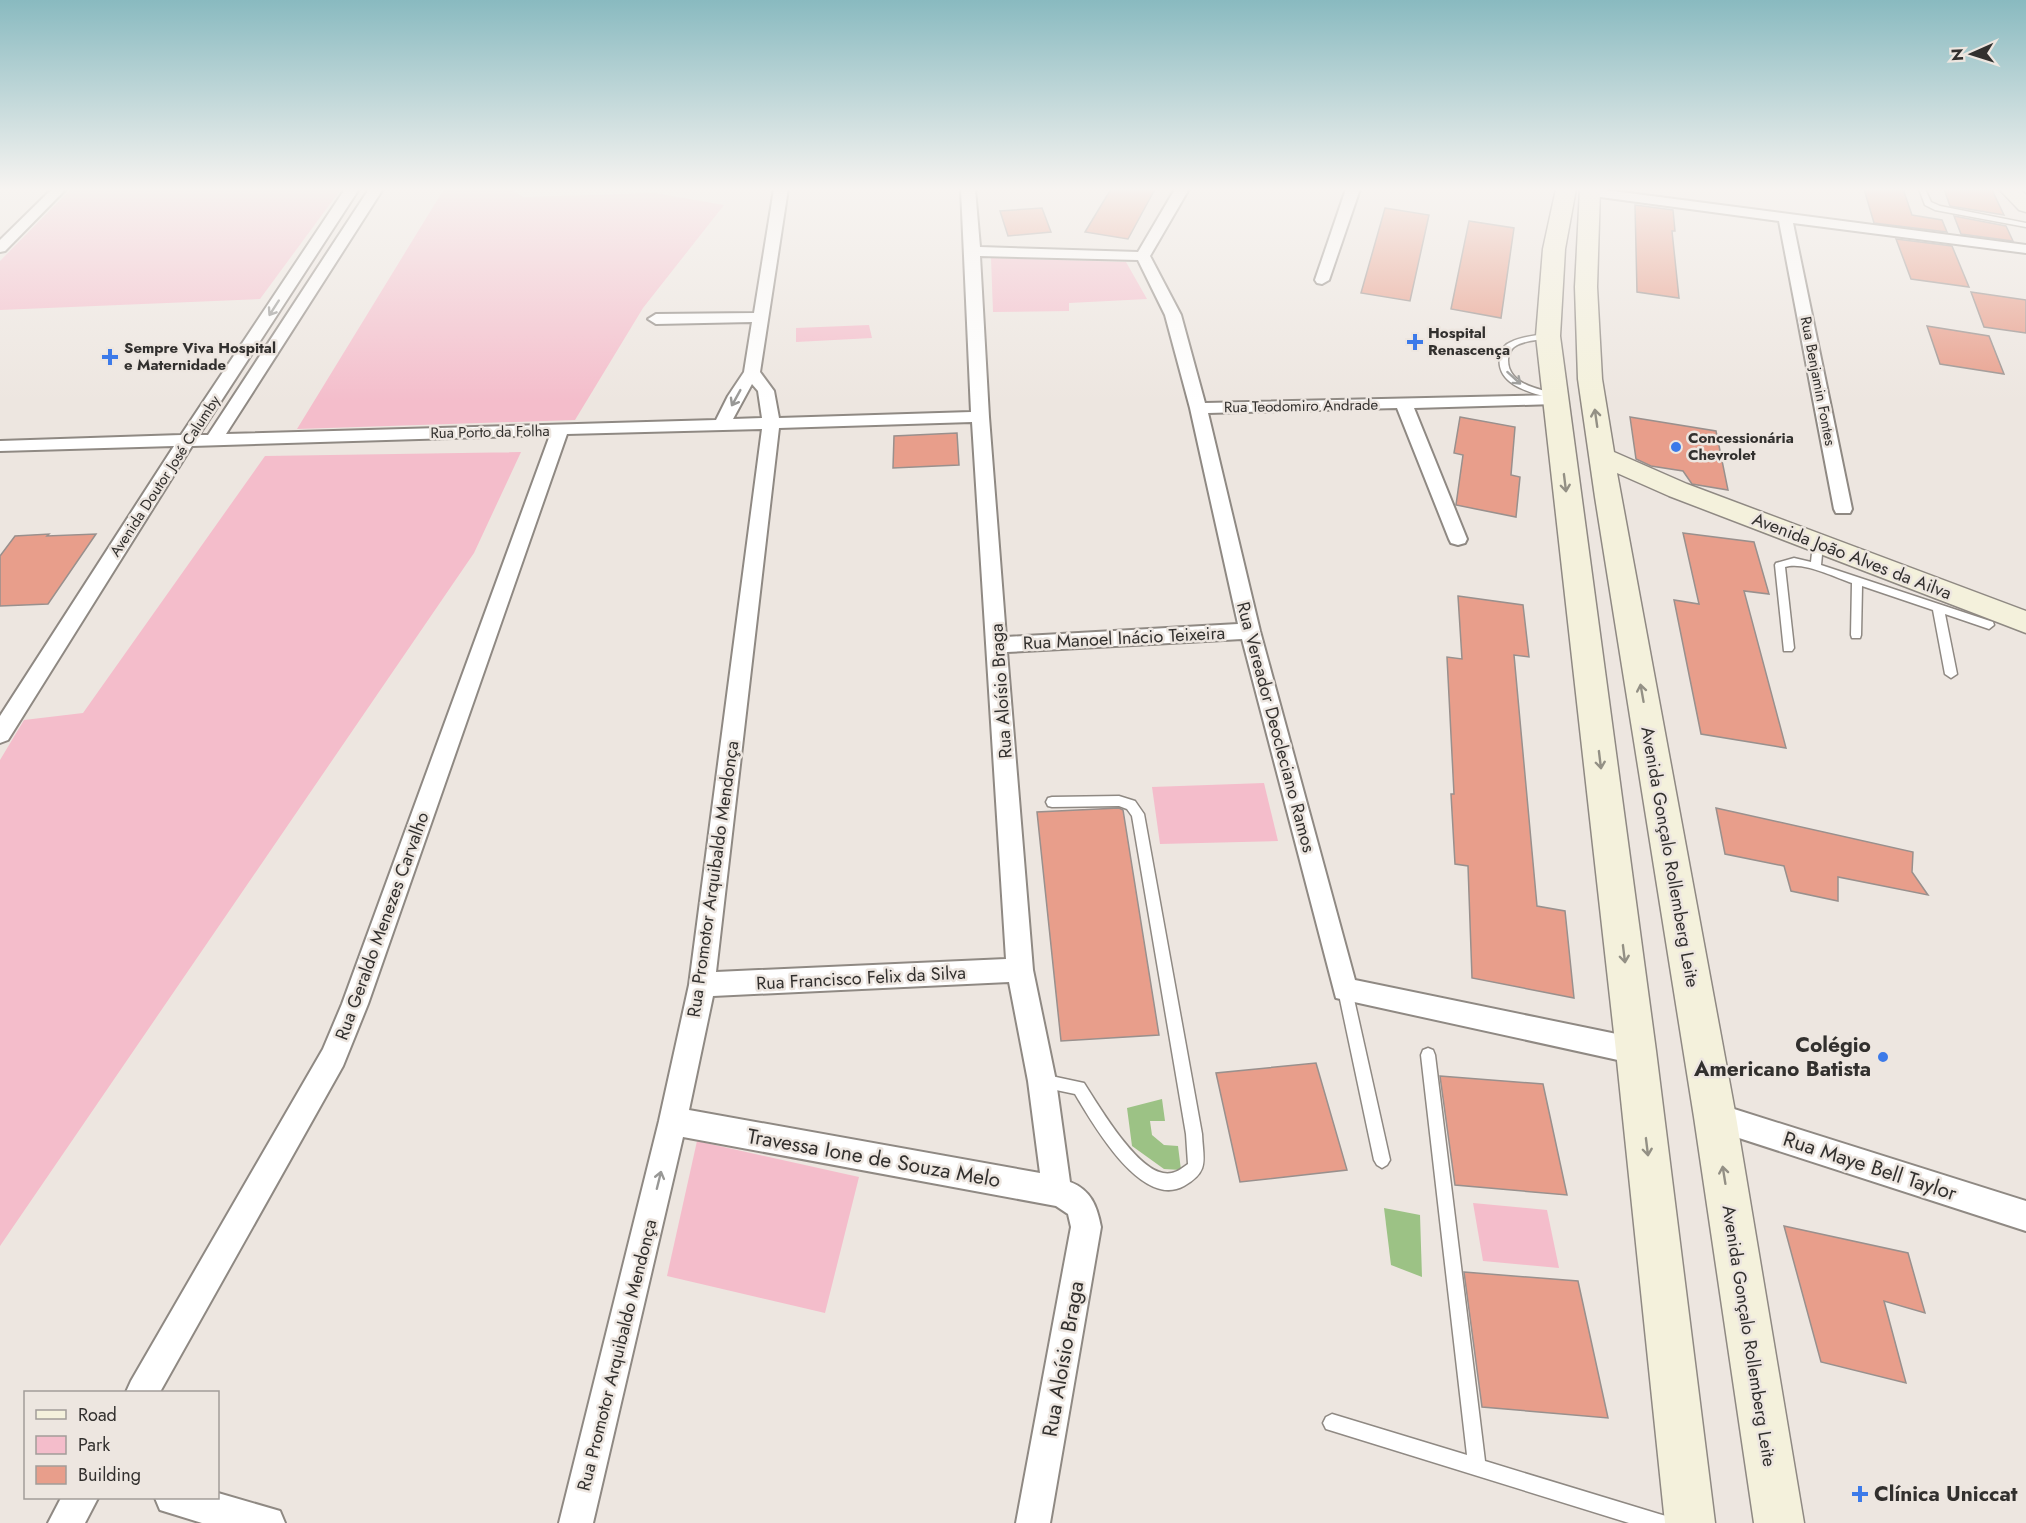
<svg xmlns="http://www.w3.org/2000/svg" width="2026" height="1523" viewBox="0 0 2026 1523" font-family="Jost,sans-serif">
	<rect width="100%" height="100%" fill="#ede6e0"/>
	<g fill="#f4bdcb">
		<path d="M71,189H341L260,299L0,310V261Z"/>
		<path d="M444,189H509L524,197L655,193L724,205L643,308L575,420L297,429Z"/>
		<path d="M991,258L1126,262L1147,299L1069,303V311L993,312Z"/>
		<path d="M869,325L872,338L796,342V328Z"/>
		<path d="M521,452L474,553L0,1246V760L24,720L83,713L265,456Z"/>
		<path d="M1264,783L1278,841L1160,844L1152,787Z"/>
		<path d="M697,1141L859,1177L825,1313L667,1276Z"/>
		<path d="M1473,1203L1547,1210L1559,1268L1483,1261Z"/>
	</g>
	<g fill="#9cc285">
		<path d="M1162,1099L1165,1121H1150L1152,1135L1164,1145L1178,1146L1181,1170L1164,1169L1132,1146L1127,1108Z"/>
		<path d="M1384,1208L1420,1215L1422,1277L1391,1265Z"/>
	</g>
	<g fill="#e89e8b" stroke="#99908d" stroke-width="1.5">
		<path d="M1111,189H1155L1128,239L1085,232Z"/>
		<path d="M1864,189H1903L1912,215L1942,220L1947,232L1874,223Z"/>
		<path d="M1944,189L1992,190L2004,215L1950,206Z"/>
		<path d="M1635,205L1673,210L1675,231H1672L1679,298L1637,292Z"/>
		<path d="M1042,208L1051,232L1008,236L1000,211Z"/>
		<path d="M1385,208L1429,215L1410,301L1361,293Z"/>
		<path d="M1954,216L2006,226L2013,241L1961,234Z"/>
		<path d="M1469,221L1514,228L1501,318L1451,309Z"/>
		<path d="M1896,239L1952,246L1969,287L1911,279Z"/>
		<path d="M1971,292L2026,300V333L1984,327Z"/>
		<path d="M1927,326L1989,336L2004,374L1940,364Z"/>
		<path d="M1460,417L1515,427L1511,475L1520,477L1516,517L1456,505L1463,455L1454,453Z"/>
		<path d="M1630,417L1716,431L1728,490L1692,484L1683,471L1651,466L1636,459Z"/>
		<path d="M957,433L959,465L893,468L894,436Z"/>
		<path d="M1683,533L1754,542L1769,594L1744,591L1786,748L1701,734L1674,600L1699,604Z"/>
		<path d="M49,534L47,536L96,534L48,604L0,606V556L15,536Z"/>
		<path d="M1458,596L1523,605L1529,657L1514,655L1537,906L1565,911L1574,998L1472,978L1468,866L1455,864L1451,794H1454L1447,657L1462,659Z"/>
		<path d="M1119,808L1123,810L1159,1035L1061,1041L1037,812Z"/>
		<path d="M1716,808L1913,852L1912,872L1928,895L1838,877V901L1791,891L1784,866L1725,854Z"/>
		<path d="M1316,1063L1347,1170L1240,1182L1216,1073Z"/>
		<path d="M1440,1076L1543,1084L1567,1195L1455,1185Z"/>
		<path d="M1784,1226L1908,1253L1925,1313L1884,1301L1906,1383L1821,1362Z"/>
		<path d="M1464,1272L1578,1281L1608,1418L1482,1407Z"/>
	</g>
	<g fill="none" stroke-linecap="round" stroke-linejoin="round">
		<defs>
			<g id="lane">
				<path d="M1919,189H1925L1931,202L1940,206L2026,223V227L1935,210L1925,205Z"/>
				<path d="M1548,333L1551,334V338C1539,340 1524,340 1514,347C1510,350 1509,354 1508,359C1507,384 1538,389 1557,394L1558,396L1554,399C1533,393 1495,386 1500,356C1501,350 1505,344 1511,342C1522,336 1536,336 1548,333Z"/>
				<path d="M1818,541L1823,544L1821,565L1993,622L1994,625L1989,629L1945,614L1957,674L1951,678L1945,674L1933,610L1862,586L1861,635L1860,638H1852L1851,635L1852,583C1834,577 1803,561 1785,567L1794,648L1792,651H1784L1775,565L1776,563L1794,558L1811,562L1813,544Z"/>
				<path d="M1119,796L1135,801L1144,814L1202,1134C1203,1160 1210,1171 1184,1186C1141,1210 1092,1122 1075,1094L1037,1086L1035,1081L1037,1076L1042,1074L1084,1083C1099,1106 1135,1168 1163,1173C1173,1175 1180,1170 1188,1164L1186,1134L1132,816L1127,809L1119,806L1052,807L1048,806L1046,802L1048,798L1052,797Z"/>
				<path d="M1345,984L1350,985L1352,990L1390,1160L1387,1165L1382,1168L1377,1165L1374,1160L1338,990L1340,985Z"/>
				<path d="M1428,1048L1433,1050L1435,1055L1485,1461L1659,1514L1666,1516L1668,1523H1629L1326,1429L1323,1423L1326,1417L1332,1414L1467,1455L1421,1055L1423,1050Z"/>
			</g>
			<g id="street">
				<path d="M52,189H66L5,251L0,252V240Z"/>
				<path d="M345,189H359L199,435H208L369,189H383L226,434L716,420L728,396L744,372L752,322L656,324L648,319L656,314L754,313L774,189H788L760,372L774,391L779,418L971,412L961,189H975L980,247L1138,252L1175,189H1189L1150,256L1181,315L1205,403L1561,395L1563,399L1555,404L1414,408L1467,539L1465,543L1458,545L1451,543L1449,539L1397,408L1208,413L1260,631L1355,980L1636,1038L1646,1042L1650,1051L1646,1060L1636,1064L1336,998L1242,639L1007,652L1033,970L1056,1081L1070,1182C1091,1190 1097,1206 1101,1227L1050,1523H1016L1071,1227L1068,1214L1056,1206L683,1137L593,1523H559L659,1121L689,985L762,429L567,434L368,1004L343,1066L160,1392H126L131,1381L323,1049L342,1004L550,435L192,446L8,740L0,743V716L174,446L0,451V441L181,435ZM980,256L1138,260L1165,315L1190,408L1238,624L1006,637L989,417ZM752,384L758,391L762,418L733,419ZM972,422L1006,959L716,972L779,428ZM1009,982L1028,1081L1040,1173L689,1110L713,996Z"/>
				<path d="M1346,189H1360L1329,280L1322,284L1317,283L1315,280Z"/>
				<path d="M1598,189L2026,245V253L1793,223L1852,509L1850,513H1836L1834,509L1779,221L1593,196L1591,193Z"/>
				<path d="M1715,1103L2026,1201V1231L1705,1127L1701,1117L1705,1107Z"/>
				<path d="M218,1493L280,1511L285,1523H202L160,1510L155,1498H218Z"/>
				<path d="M61,1498H98L85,1523H48Z"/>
			</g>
			<g id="secondary">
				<path d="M1556,189H1576L1565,249L1560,336L1656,1051L1715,1523H1665L1616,1051L1536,336L1543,249Z"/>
				<path d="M1580,189H1600L1597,287L1602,379L1614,452L1687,484L2026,611V633L1669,496L1617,473L1736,1117L1804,1523H1754L1694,1117L1595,497L1578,379L1575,287Z"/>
				<path d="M1999,189H2020L2026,195V212L2019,210Z"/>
			</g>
		</defs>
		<use href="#lane" stroke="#8f8983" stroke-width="3"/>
		<use href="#street" stroke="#8f8983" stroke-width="4"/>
		<use href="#secondary" stroke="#8f8983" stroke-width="3"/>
		<use href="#lane" fill="#fff" fill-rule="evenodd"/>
		<use href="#street" fill="#fff" fill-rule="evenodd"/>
		<use href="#secondary" fill="#f4f1dc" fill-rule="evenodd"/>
	</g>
	<defs><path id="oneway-shaft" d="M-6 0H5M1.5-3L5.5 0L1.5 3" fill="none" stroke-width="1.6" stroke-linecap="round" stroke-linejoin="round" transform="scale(1.5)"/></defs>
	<g stroke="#989896">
		<use href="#oneway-shaft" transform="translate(274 308) rotate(123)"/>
		<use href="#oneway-shaft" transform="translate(1514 378) rotate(42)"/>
		<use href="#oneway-shaft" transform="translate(736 398) rotate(119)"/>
		<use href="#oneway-shaft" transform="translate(659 1180) rotate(-76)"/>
	</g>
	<g stroke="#939085">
		<use href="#oneway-shaft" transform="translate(1596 418) rotate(-98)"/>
		<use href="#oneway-shaft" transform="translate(1565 483) rotate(83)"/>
		<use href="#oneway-shaft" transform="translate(1642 693) rotate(-100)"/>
		<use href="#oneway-shaft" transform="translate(1600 760) rotate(83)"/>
		<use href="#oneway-shaft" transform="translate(1624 954) rotate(83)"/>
		<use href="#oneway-shaft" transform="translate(1647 1147) rotate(83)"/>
		<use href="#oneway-shaft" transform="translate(1724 1175) rotate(-99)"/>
	</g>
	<linearGradient id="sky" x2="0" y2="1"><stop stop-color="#89bac0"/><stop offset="0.47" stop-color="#f7f4f1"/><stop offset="1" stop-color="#f7f4f1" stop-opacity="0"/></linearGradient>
	<rect width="2026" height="402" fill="url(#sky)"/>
	<g fill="#3c7ae9" stroke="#ede6e0" stroke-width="2">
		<path d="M1412 333h6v6h6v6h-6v6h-6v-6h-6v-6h6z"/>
		<path d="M107 348h6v6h6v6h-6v6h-6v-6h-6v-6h6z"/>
		<circle cx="1676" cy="447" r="6"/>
		<circle cx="1883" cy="1057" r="6"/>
		<path d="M1857 1485h6v6h6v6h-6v6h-6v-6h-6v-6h6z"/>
	</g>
	<g text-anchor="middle" stroke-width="5" stroke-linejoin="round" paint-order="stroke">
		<g font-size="15" font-weight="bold" fill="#32302e" stroke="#ede6e0" text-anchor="start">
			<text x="1428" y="338">Hospital<tspan x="1428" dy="17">Renascença</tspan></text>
			<text x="124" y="353">Sempre Viva Hospital<tspan x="124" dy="17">e Maternidade</tspan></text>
			<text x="1688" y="443">Concessionária<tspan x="1688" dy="17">Chevrolet</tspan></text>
		</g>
		<g font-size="15" fill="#32302e" stroke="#ede6e0">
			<text transform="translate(1818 381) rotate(79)" y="5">Rua Benjamin Fontes</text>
			<text transform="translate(1301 406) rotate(-1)" y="5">Rua Teodomiro Andrade</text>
			<text transform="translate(490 432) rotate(-1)" y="5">Rua Porto da Folha</text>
			<text transform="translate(165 476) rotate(-57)" y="5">Avenida Doutor José Calumby</text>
		</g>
		<g font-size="18" fill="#32302e" stroke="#ede6e0">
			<text transform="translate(1852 556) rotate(21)" y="6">Avenida João Alves da Ailva</text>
			<text transform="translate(1124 638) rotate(-3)" y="6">Rua Manoel Inácio Teixeira</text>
			<text transform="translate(1001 691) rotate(-94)" y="6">Rua Aloísio Braga</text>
			<text transform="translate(1276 727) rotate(75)" y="6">Rua Vereador Deocleciano Ramos</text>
			<text transform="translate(1670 857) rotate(80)" y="6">Avenida Gonçalo Rollemberg Leite</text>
			<text transform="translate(713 879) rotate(-82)" y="6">Rua Promotor Arquibaldo Mendonça</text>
			<text transform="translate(382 926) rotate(-70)" y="6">Rua Geraldo Menezes Carvalho</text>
			<text transform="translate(861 978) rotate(-3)" y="6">Rua Francisco Felix da Silva</text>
			<text transform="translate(1749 1336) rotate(81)" y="6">Avenida Gonçalo Rollemberg Leite</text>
			<text transform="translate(617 1355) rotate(-76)" y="6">Rua Promotor Arquibaldo Mendonça</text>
		</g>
		<g font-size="21" font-weight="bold" fill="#32302e" stroke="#ede6e0" text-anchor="end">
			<text x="1871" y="1052">Colégio<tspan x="1871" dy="24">Americano Batista</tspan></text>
			<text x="1874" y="1501" text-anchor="start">Clínica Uniccat</text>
		</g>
		<g font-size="21" fill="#32302e" stroke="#ede6e0">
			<text transform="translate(874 1158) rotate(10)" y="7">Travessa Ione de Souza Melo</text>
			<text transform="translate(1870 1166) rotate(18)" y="7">Rua Maye Bell Taylor</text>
			<text transform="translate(1063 1359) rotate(-80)" y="7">Rua Aloísio Braga</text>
		</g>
	</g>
	<rect x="24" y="1391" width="195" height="108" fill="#ede6e0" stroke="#a29d99" stroke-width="1.5"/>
	<rect x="36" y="1410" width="30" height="9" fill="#f4f1dc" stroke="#a29d99" stroke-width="1.5"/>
	<text x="78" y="1421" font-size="18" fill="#32302e">Road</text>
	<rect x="36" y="1436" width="30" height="18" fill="#f4bdcb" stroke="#a29d99" stroke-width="1.5"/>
	<text x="78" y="1451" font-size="18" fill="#32302e">Park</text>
	<rect x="36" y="1466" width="30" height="18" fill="#e89e8b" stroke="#a29d99" stroke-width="1.5"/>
	<text x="78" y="1481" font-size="18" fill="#32302e">Building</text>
	<g transform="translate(1972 54) rotate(267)" stroke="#ede6e0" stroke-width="4.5" paint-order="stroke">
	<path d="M0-4.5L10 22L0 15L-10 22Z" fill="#32302e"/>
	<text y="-9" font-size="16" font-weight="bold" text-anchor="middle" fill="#32302e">N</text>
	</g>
</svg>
